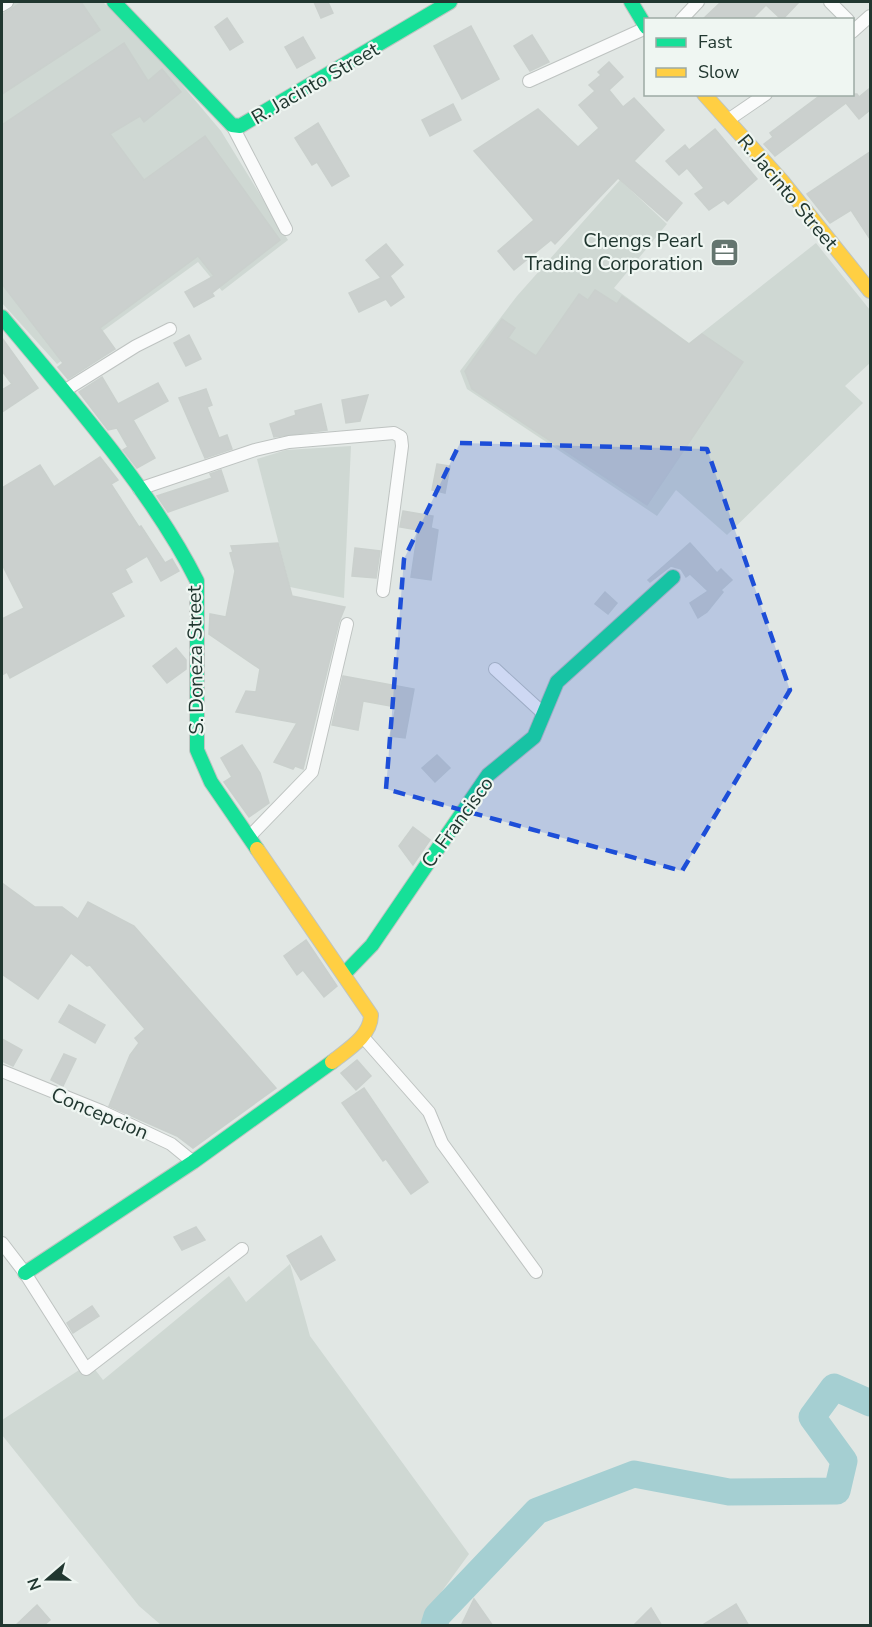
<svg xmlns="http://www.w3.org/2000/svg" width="872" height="1627" viewBox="0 0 872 1627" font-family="'Nunito Sans',sans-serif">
	<rect width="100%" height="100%" fill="#e1e7e4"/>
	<g fill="#cfd8d3">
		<path d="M14,2H103L162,61L221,131L288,240L222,291L198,262L57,364L2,303V10Z"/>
		<path d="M620,180L667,224L614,288L689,343L816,243L870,310V363L845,386L863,403L727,535L676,490L657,516L467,389L460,371L517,296Z"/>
		<path d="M351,446L344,598L290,587L257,459L286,450Z"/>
		<path d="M290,1264L310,1336L469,1554L429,1609L422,1625H161L139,1606L2,1435V1420L90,1363L103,1380L229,1276L246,1302Z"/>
	</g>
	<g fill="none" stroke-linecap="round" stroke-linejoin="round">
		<path stroke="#a5cfd2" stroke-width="27" d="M434,1626L437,1616L537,1511L634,1474L729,1492L837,1491L844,1461L812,1417L834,1387L870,1403"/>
	</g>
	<g fill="#cbd0ce" stroke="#cad0cd" stroke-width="1.5">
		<path d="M22,2H81L100,30L2,94V15Z"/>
		<path d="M314,2H328L333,13L321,18Z"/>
		<path d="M721,2H799L782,20L766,5L751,20H702Z"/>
		<path d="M227,18L243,42L230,50L215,27Z"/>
		<path d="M471,26L499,79L462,99L434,46Z"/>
		<path d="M532,35L549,62L530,71L514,46Z"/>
		<path d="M303,37L315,58L297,68L285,47Z"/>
		<path d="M124,43L148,81L162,69L181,92L144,122L140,116L110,134L144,180L205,136L280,240L212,293L214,296L194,307L185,292L214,276L198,256L100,328L115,349L68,379L58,367L63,363L2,284V125Z"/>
		<path d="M609,62L623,77L609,90L623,107L634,98L664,130L634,161L682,203L667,221L618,178L555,244L551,240L514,270L498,251L534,220L474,151L538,109L578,147L599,128L579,105L595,91L589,85L601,75L598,72Z"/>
		<path d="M870,88V110L859,119L846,103L775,156L764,144L773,137L770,133L822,94H857L859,97Z"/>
		<path d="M453,104L461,120L430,136L422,120Z"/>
		<path d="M318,123L349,176L332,186L317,162L312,165L295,138Z"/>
		<path d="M715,129L757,179L728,204L724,200L709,210L695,194L704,188L687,168L679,175L666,161L685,145L689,150Z"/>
		<path d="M870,152V239L851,210L830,223L807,194Z"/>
		<path d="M386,244L403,265L390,276L404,297L391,306L386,299L359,312L349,293L381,278L366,260Z"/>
		<path d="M595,290L617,304L622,296L689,344L702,334L743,362L647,505L472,389L465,371L502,319L515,328L508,338L536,356L579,294L588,300Z"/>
		<path d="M189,335L201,359L186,366L174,343Z"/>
		<path d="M2,338L38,388L2,412V390L12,384L2,371Z"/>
		<path d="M102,377L118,404L158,383L168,401L133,420L155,458L137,468L123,450L128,447L117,428L108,430L79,392Z"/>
		<path d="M206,389L212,405L207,407L219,438L227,435L232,449L205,458L179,398Z"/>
		<path d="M368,395L360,421L346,423L342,400Z"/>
		<path d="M321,404L327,430L274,437L270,424L296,415L295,411Z"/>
		<path d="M100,457L118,480L111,484L139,527L141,526L165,563L172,559L179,571L161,581L147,556L125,569L132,582L111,593L124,616L10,678L7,672L2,675V619L24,608L2,564V488L40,465L54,487Z"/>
		<path d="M437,464L450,466L445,493L432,490Z"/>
		<path d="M221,470L228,491L168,512L157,496L212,478L210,474Z"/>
		<path d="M403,511L433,516L431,528L438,530L431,580L411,577L418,530L400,527Z"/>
		<path d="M278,543L292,596L345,607L339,622L303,769L295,766L293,769L274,762L297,723L236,712L246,691L256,692L260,669L209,634L210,614L226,617L235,571L230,553L233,552L231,546Z"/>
		<path d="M690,543L717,573L721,569L732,580L721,590L723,592L707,612L698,618L690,603L708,591L690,574L686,577L681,569L671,566L650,582L648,580Z"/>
		<path d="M355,548L380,551L376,578L352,576Z"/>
		<path d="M605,592L617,603L608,614L595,604Z"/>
		<path d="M176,648L186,660V669L167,683L153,666Z"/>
		<path d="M343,676L414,689L405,738L390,736L396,707L363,701L358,730L332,725Z"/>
		<path d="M242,745L260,773L269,803L249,817L224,782L232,777L221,758Z"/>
		<path d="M437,755L450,768L435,782L422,768Z"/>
		<path d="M413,827L430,840L413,865L399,846Z"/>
		<path d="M2,883L35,907H62L78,919L88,902L134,926L276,1088L193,1148L177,1136L109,1106L130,1055L139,1043L135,1038L145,1029L90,965L87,966L71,953L38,999L2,974Z"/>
		<path d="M306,940L337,986L324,997L303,970L297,975L284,956Z"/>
		<path d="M69,1005L105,1025L95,1043L59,1022Z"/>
		<path d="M2,1039L22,1050L13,1066L2,1061Z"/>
		<path d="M64,1054L76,1059L63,1086L51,1080Z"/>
		<path d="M357,1060L371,1076L356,1090L341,1073Z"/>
		<path d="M364,1088L428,1182L411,1194L386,1159L383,1161L342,1103Z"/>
		<path d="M196,1227L205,1240L182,1250L174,1237Z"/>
		<path d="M321,1236L335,1260L301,1280L287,1256Z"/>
		<path d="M92,1306L99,1316L73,1333L67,1323Z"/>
		<path d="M474,1599L493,1626H461Z"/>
		<path d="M736,1604L749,1626H701Z"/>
		<path d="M37,1605L50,1620L43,1626H15Z"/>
		<path d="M651,1608L662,1626H633Z"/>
	</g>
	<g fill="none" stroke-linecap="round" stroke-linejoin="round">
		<defs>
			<g id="street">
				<path d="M830,2L848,20"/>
				<path d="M2,5L7,2"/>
				<path d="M681,20L698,2"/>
				<path d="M852,32L870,16"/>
				<path d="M529,81L646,28"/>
				<path d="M728,120L766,94"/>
				<path d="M232,125L286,229"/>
				<path d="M64,391L136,346L170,329"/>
				<path d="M139,489L255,450L289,442L394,433L401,437L402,446L383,591"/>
				<path d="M495,669L544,714"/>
				<path d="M249,837L312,772L347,624"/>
				<path d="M363,1037L429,1112L442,1143L536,1272"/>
				<path d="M2,1071L101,1111L171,1144L193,1162"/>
				<path d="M2,1243L25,1273L86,1369L242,1249"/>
			</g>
			<g id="fast">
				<path d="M114,2L232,125L240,126L450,2"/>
				<path d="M631,2L646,27"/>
				<path d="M2,317C68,396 151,489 197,581V750L211,782L257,849"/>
				<path d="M345,973L372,945L488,775L534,737L557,682L673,577"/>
				<path d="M25,1273L193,1162L332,1062"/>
			</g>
			<g id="slow">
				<path d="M704,94L782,181L870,291"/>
				<path d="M257,849L371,1015C371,1036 347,1050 332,1062"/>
			</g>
		</defs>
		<use href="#street" stroke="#bec3c1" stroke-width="14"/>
		<use href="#fast" stroke="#bec4c1" stroke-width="16"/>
		<use href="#slow" stroke="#bec4c1" stroke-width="16"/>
		<use href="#street" stroke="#fafbfb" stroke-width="12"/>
		<use href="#fast" stroke="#16e098" stroke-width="14"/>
		<use href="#slow" stroke="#ffcf43" stroke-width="14"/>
	</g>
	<path fill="#1d4ed8" fill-opacity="0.2" stroke="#1d4ed8" stroke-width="4.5" stroke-dasharray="12 8" stroke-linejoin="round" d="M460,443L707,449L790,690L682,871L386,789L404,559Z"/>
	<defs>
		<symbol id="office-square" viewBox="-11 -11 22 22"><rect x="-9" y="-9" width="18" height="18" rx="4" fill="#64756f" stroke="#eff6f2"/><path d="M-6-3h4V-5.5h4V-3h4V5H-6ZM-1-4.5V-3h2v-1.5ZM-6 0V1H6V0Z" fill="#fff"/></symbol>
	</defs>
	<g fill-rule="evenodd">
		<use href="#office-square" x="708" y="236" width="33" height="33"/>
	</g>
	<g text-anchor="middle" stroke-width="4.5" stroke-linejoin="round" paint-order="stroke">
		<g font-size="20" fill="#213730" stroke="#eff6f2">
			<text transform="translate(315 83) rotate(-30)" y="7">R. Jacinto Street</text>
			<text transform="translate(788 192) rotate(50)" y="7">R. Jacinto Street</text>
			<text transform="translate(195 660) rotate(-91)" y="7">S. Doneza Street</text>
			<text transform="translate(457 822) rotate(-54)" y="7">C. Francisco</text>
			<text transform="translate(100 1113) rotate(23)" y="7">Concepcion</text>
		</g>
		<g font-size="20" fill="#213730" stroke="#eff6f2" text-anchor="end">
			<text x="703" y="247">Chengs Pearl<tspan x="703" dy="23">Trading Corporation</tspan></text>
		</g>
	</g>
	<rect width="872" height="1627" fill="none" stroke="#213730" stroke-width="6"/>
	<rect x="644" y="18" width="210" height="78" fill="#eff6f2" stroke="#9daaa4" stroke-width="1.5"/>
	<rect x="656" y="38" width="30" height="9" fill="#16e098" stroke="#9daaa4" stroke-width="1.5"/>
	<text x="698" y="48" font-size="18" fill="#213730">Fast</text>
	<rect x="656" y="68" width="30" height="9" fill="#ffcf43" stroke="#9daaa4" stroke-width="1.5"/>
	<text x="698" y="78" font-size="18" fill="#213730">Slow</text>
	<g transform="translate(48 1579) rotate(250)" stroke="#eff6f2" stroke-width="4.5" paint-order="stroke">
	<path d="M0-4.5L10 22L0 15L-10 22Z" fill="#213730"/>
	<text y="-9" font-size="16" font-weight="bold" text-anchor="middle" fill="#213730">N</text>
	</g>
</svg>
